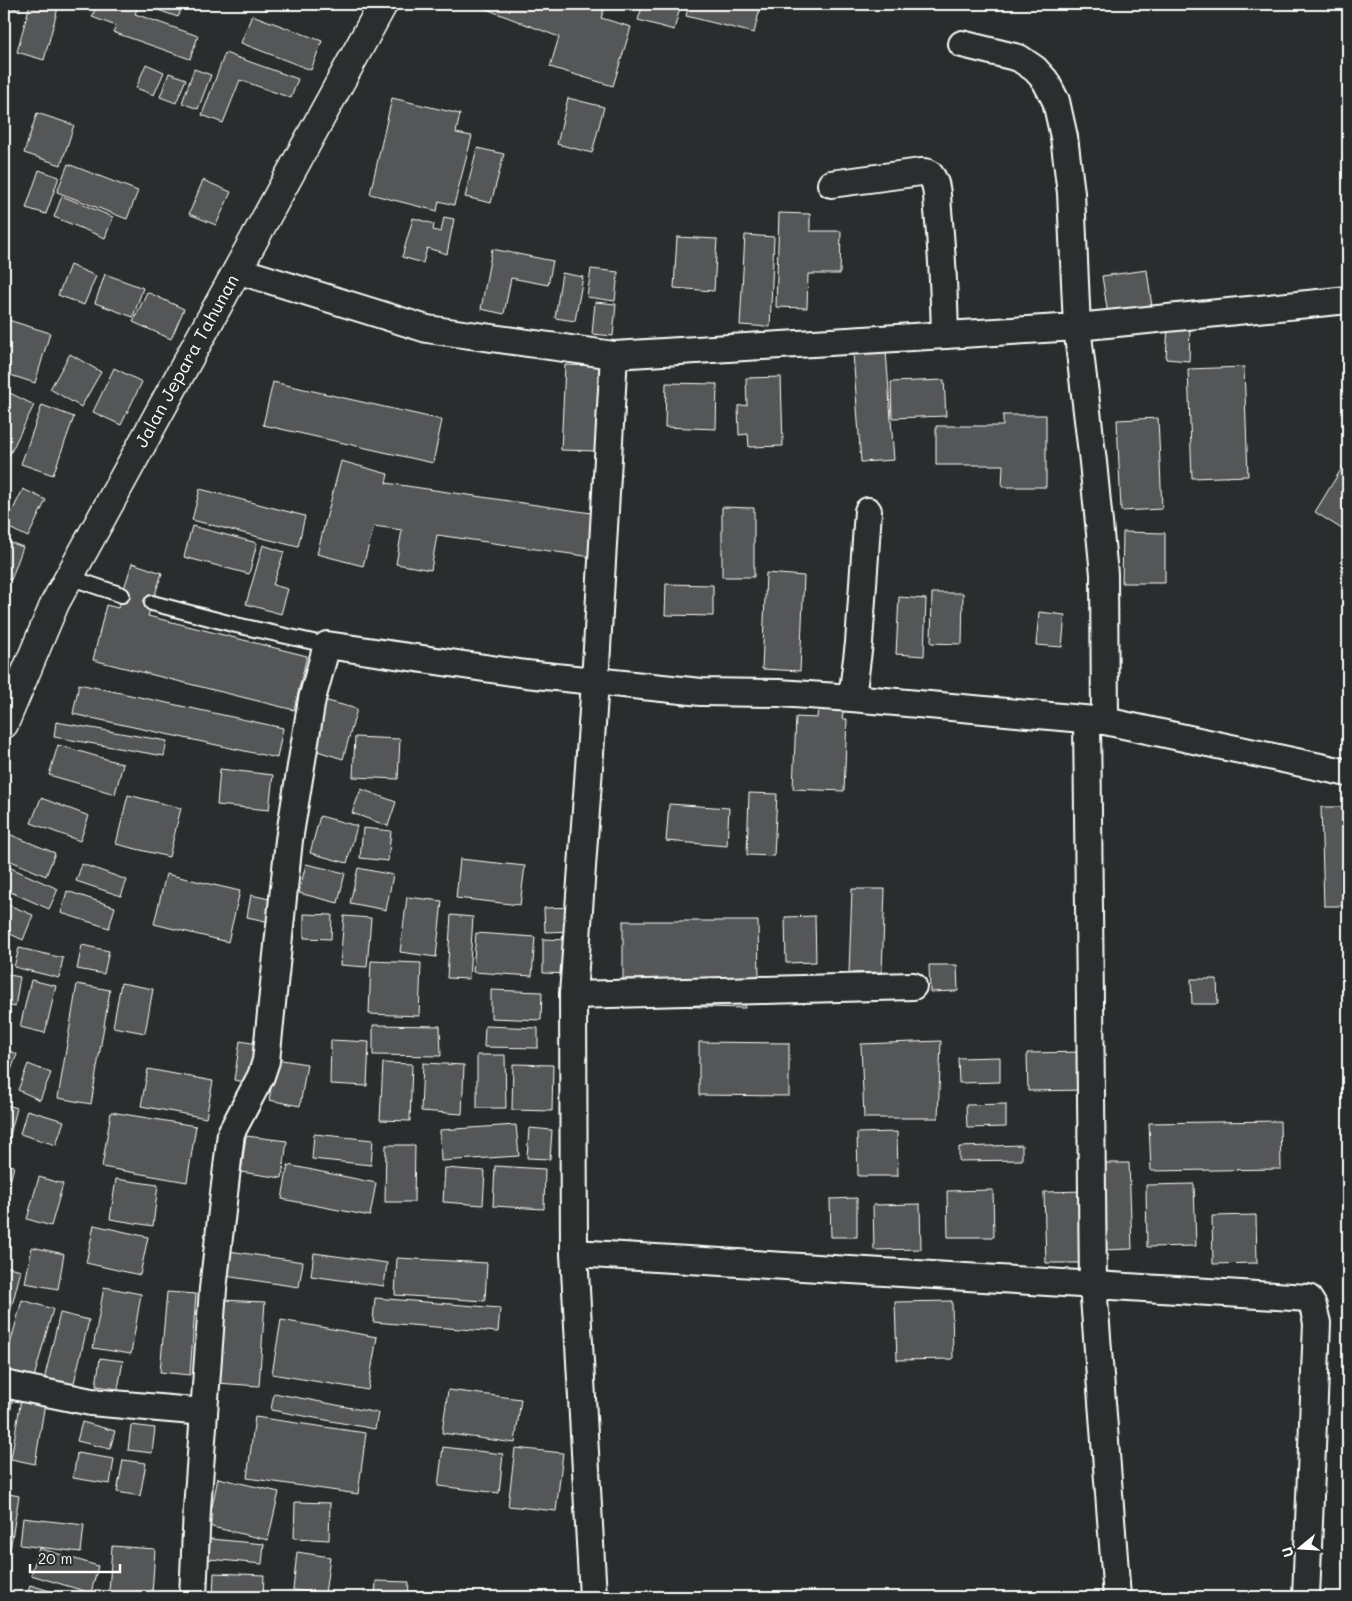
<svg xmlns="http://www.w3.org/2000/svg" width="1352" height="1601" viewBox="0 0 1352 1601" font-family="Mali,sans-serif">
	<rect width="100%" height="100%" fill="#2a2d2e"/>
	<filter id="ink" filterUnits="userSpaceOnUse"><feTurbulence type="fractalNoise" baseFrequency=".02" numOctaves="2"/><feDisplacementMap in="SourceGraphic" scale="10" xChannelSelector="R" yChannelSelector="G"/><feConvolveMatrix kernelMatrix="1 2 1 2 8 2 1 2 1" color-interpolation-filters="sRGB"/></filter>
	<g filter="url(#ink)">
		<g fill="#555758" stroke="#fff">
			<path d="M4,4H21L19,10L4,5Z"/>
			<path d="M30,4H59L44,60L17,52Z"/>
			<path d="M97,4H139L135,14L198,36L190,59L113,32L116,26L92,17Z"/>
			<path d="M147,4H183L178,17L146,6Z"/>
			<path d="M473,4H606L601,18L631,27L613,86L550,67L559,37Z"/>
			<path d="M643,4H681L674,30L638,20Z"/>
			<path d="M689,4H761L754,33L686,16Z"/>
			<path d="M252,15L322,41L311,70L241,43Z"/>
			<path d="M225,53L298,79L291,98L240,80L223,123L202,115Z"/>
			<path d="M146,64L164,72L154,95L136,88Z"/>
			<path d="M194,69L211,75L198,109L182,103Z"/>
			<path d="M169,73L186,79L176,103L160,97Z"/>
			<path d="M392,98L460,114L456,133L472,136L454,205L439,201L437,211L370,194Z"/>
			<path d="M568,98L604,107L592,153L557,144Z"/>
			<path d="M37,113L74,125L61,165L24,153Z"/>
			<path d="M477,148L504,154L491,203L465,197Z"/>
			<path d="M68,164L138,191L127,219L57,192Z"/>
			<path d="M39,170L59,177L46,214L26,208Z"/>
			<path d="M203,180L231,192L216,225L189,214Z"/>
			<path d="M62,196L113,217L105,238L54,217Z"/>
			<path d="M779,213L810,214V231H841L840,274H808L807,308L776,307Z"/>
			<path d="M444,217L454,219L447,254L427,248L423,263L402,257L413,218L434,224L433,230L441,232Z"/>
			<path d="M745,235L774,237L770,327L740,325Z"/>
			<path d="M677,237L717,239L714,291L674,288Z"/>
			<path d="M492,249L553,261L548,285L511,278L504,314L481,309Z"/>
			<path d="M70,265L96,276L84,305L58,295Z"/>
			<path d="M591,269L618,272L615,301L587,297Z"/>
			<path d="M1147,270L1153,315L1109,321L1102,276Z"/>
			<path d="M562,273L583,277L575,321L555,318Z"/>
			<path d="M105,274L143,288L133,317L95,303Z"/>
			<path d="M147,292L184,309L171,339L133,322Z"/>
			<path d="M595,302L616,304L613,336L592,334Z"/>
			<path d="M5,319L50,333L35,383L4,373Z"/>
			<path d="M1168,326L1190,328L1189,361L1166,359Z"/>
			<path d="M886,351L894,460L861,462L853,353Z"/>
			<path d="M70,354L101,372L81,407L50,389Z"/>
			<path d="M565,365L599,366V386L612,387L597,451L561,450Z"/>
			<path d="M1244,367L1248,476L1192,478L1188,369Z"/>
			<path d="M114,368L142,382L121,425L93,412Z"/>
			<path d="M781,377L783,446L749,447L748,434L739,435L738,406L747,405L746,378Z"/>
			<path d="M944,380L946,416L892,418L891,382Z"/>
			<path d="M273,382L442,420L433,463L263,425Z"/>
			<path d="M666,383L717,384L716,429L665,427Z"/>
			<path d="M4,390L34,405L8,458L4,456Z"/>
			<path d="M42,405L74,417L53,475L21,464Z"/>
			<path d="M1003,415H1046V487H1002L1003,465H936V426H1003Z"/>
			<path d="M1158,418L1162,509L1121,511L1117,420Z"/>
			<path d="M1348,458V533L1315,512Z"/>
			<path d="M341,461L388,474L386,483L598,514L592,557L437,535L431,570L396,564L402,530L374,526L363,566L317,554Z"/>
			<path d="M23,489L46,500L28,537L5,526Z"/>
			<path d="M200,489L305,516L298,547L192,520Z"/>
			<path d="M722,507L754,508V577H722Z"/>
			<path d="M192,526L257,543L249,574L184,557Z"/>
			<path d="M1123,532L1165,533V583H1122Z"/>
			<path d="M4,540L23,547L11,580L4,577Z"/>
			<path d="M263,545L284,552L273,585L288,589L281,614L246,604Z"/>
			<path d="M132,563L162,573L148,616L307,656L294,710L93,660L106,605L118,608Z"/>
			<path d="M766,573L804,576L800,671L762,669Z"/>
			<path d="M666,584L713,585V616L665,615Z"/>
			<path d="M932,593H963L962,644L931,643Z"/>
			<path d="M899,597L926,599L924,656L896,654Z"/>
			<path d="M1039,612L1065,615L1062,647L1036,645Z"/>
			<path d="M79,684L283,728L277,758L73,714Z"/>
			<path d="M324,700L357,709L343,759L311,749Z"/>
			<path d="M818,705L844,707L842,719H847L844,791L793,789L796,717L817,718Z"/>
			<path d="M56,722L167,741L164,756L54,737Z"/>
			<path d="M355,737L400,739L398,779L353,777Z"/>
			<path d="M58,745L123,764L115,794L49,775Z"/>
			<path d="M220,769L273,775L269,810L217,805Z"/>
			<path d="M361,789L396,802L388,826L352,813Z"/>
			<path d="M749,793L777,794L774,856L747,855Z"/>
			<path d="M128,795L181,808L169,857L116,844Z"/>
			<path d="M41,798L89,816L80,841L31,823Z"/>
			<path d="M669,804L729,808L727,846L666,841Z"/>
			<path d="M1321,807H1348V906H1324Z"/>
			<path d="M320,816L357,826L347,863L310,853Z"/>
			<path d="M363,828L391,831L388,861L360,858Z"/>
			<path d="M4,832L55,853L46,876L4,858Z"/>
			<path d="M460,859L525,866L520,905L456,898Z"/>
			<path d="M82,864L127,880L121,896L76,881Z"/>
			<path d="M306,864L345,873L338,903L299,893Z"/>
			<path d="M4,865L58,889L49,909L4,889Z"/>
			<path d="M358,868L393,875L386,910L350,903Z"/>
			<path d="M166,874L240,891L228,942L154,924Z"/>
			<path d="M852,889H885L882,972L849,973Z"/>
			<path d="M67,891L115,907L109,928L61,913Z"/>
			<path d="M251,895L274,900L270,922L247,917Z"/>
			<path d="M407,897L442,901L436,957L400,952Z"/>
			<path d="M4,903L33,915L23,940L4,931Z"/>
			<path d="M575,907L576,931L545,932L544,908Z"/>
			<path d="M304,914L332,915L331,939L304,938Z"/>
			<path d="M451,915L473,917L469,979L447,978Z"/>
			<path d="M344,916L371,918L367,967L340,965Z"/>
			<path d="M815,916L816,962L786,963L785,917Z"/>
			<path d="M623,921H758L759,979H623Z"/>
			<path d="M476,933L535,937L532,976L473,972Z"/>
			<path d="M543,939L569,940V974L543,973Z"/>
			<path d="M82,945L109,951L104,974L77,969Z"/>
			<path d="M19,948L63,958L59,978L14,967Z"/>
			<path d="M371,961L421,963L419,1016L369,1014Z"/>
			<path d="M929,965H957L958,991L930,992Z"/>
			<path d="M4,974L20,977L15,1007L4,1004Z"/>
			<path d="M1191,979H1217L1218,1004H1192Z"/>
			<path d="M31,980L56,986L45,1033L20,1027Z"/>
			<path d="M121,983L153,989L145,1033L113,1027Z"/>
			<path d="M77,984L110,990L91,1104L58,1098Z"/>
			<path d="M491,990L542,992L541,1020L491,1018Z"/>
			<path d="M666,994L746,996L745,1008L666,1006Z"/>
			<path d="M373,1025L440,1026L441,1056L373,1055Z"/>
			<path d="M485,1026L538,1028V1048L484,1047Z"/>
			<path d="M331,1040L369,1042L367,1086L330,1084Z"/>
			<path d="M240,1041L263,1045L256,1084L234,1080Z"/>
			<path d="M941,1041L938,1118H864L861,1044Z"/>
			<path d="M699,1042L789,1043V1096L699,1095Z"/>
			<path d="M4,1049L17,1054L4,1089Z"/>
			<path d="M1085,1052L1086,1090L1028,1091L1027,1053Z"/>
			<path d="M477,1055H505L506,1108H477Z"/>
			<path d="M1000,1057V1082L959,1083L958,1058Z"/>
			<path d="M276,1059L307,1064L300,1106L269,1100Z"/>
			<path d="M383,1063L412,1064L410,1121L380,1120Z"/>
			<path d="M423,1063L464,1065L462,1114L421,1111Z"/>
			<path d="M28,1064L51,1073L40,1100L18,1090Z"/>
			<path d="M513,1064L553,1065L552,1111L512,1110Z"/>
			<path d="M148,1069L213,1081L206,1118L141,1106Z"/>
			<path d="M4,1104L17,1108L6,1152H4Z"/>
			<path d="M1006,1104V1127L967,1128L966,1105Z"/>
			<path d="M27,1110L64,1121L56,1145L20,1134Z"/>
			<path d="M111,1112L196,1126L187,1182L102,1167Z"/>
			<path d="M1280,1121L1281,1169L1151,1171L1149,1123Z"/>
			<path d="M516,1125L519,1156L441,1161L440,1130Z"/>
			<path d="M529,1128L552,1130L550,1159L527,1158Z"/>
			<path d="M897,1132L898,1176H858L857,1133Z"/>
			<path d="M314,1134L373,1140L371,1165L312,1159Z"/>
			<path d="M246,1136L287,1141L282,1178L241,1172Z"/>
			<path d="M386,1145H415L414,1202H385Z"/>
			<path d="M1022,1145V1160L959,1161V1147Z"/>
			<path d="M1103,1163H1129L1132,1249L1105,1250Z"/>
			<path d="M4,1164L14,1166L4,1206Z"/>
			<path d="M288,1165L376,1183L370,1216L282,1199Z"/>
			<path d="M495,1166L545,1169L544,1209L493,1206Z"/>
			<path d="M445,1168L485,1171L483,1205L443,1202Z"/>
			<path d="M39,1177L63,1184L51,1226L27,1219Z"/>
			<path d="M116,1179L158,1185L153,1226L110,1219Z"/>
			<path d="M1194,1184L1196,1246L1147,1247L1146,1185Z"/>
			<path d="M993,1190L994,1237H948L947,1191Z"/>
			<path d="M1085,1191L1087,1263H1046L1044,1192Z"/>
			<path d="M857,1198V1237H831L830,1199Z"/>
			<path d="M920,1204L921,1249L874,1250L873,1205Z"/>
			<path d="M1256,1215L1257,1263L1213,1264L1212,1216Z"/>
			<path d="M94,1225L148,1237L140,1275L86,1263Z"/>
			<path d="M32,1247L64,1254L58,1289L25,1283Z"/>
			<path d="M229,1251L303,1262L299,1287L225,1276Z"/>
			<path d="M314,1253L387,1263L384,1286L311,1276Z"/>
			<path d="M397,1258L487,1263L485,1301L395,1295Z"/>
			<path d="M4,1266L21,1270L10,1313L4,1312Z"/>
			<path d="M104,1287L141,1294L131,1354L93,1348Z"/>
			<path d="M167,1292L196,1294L190,1375L160,1372Z"/>
			<path d="M375,1298L500,1308L498,1332L373,1322Z"/>
			<path d="M22,1300L53,1309L33,1381L4,1373V1367Z"/>
			<path d="M221,1300L265,1302L259,1386L217,1383Z"/>
			<path d="M952,1301L953,1359L897,1360L895,1302Z"/>
			<path d="M60,1313L89,1320L73,1387L44,1380Z"/>
			<path d="M281,1320L377,1337L368,1390L272,1374Z"/>
			<path d="M100,1358L123,1361L118,1389L96,1386Z"/>
			<path d="M448,1390L521,1399L515,1443L442,1433Z"/>
			<path d="M4,1393L13,1395L4,1453Z"/>
			<path d="M274,1393L378,1413L375,1429L271,1410Z"/>
			<path d="M21,1399L45,1403L35,1464L11,1459Z"/>
			<path d="M255,1417L366,1433L358,1494L247,1478Z"/>
			<path d="M82,1422L115,1431L110,1449L77,1441Z"/>
			<path d="M131,1425L155,1428L152,1453L128,1450Z"/>
			<path d="M443,1447L503,1454L499,1493L438,1486Z"/>
			<path d="M515,1448L563,1453L556,1511L508,1506Z"/>
			<path d="M77,1453L114,1459L110,1484L73,1478Z"/>
			<path d="M123,1460L146,1463L140,1496L117,1492Z"/>
			<path d="M218,1478L279,1492L268,1540L208,1526Z"/>
			<path d="M4,1493L19,1496L10,1550L4,1549Z"/>
			<path d="M295,1502L330,1503L329,1540L294,1538Z"/>
			<path d="M23,1518L84,1525L81,1552L20,1545Z"/>
			<path d="M200,1538L264,1544L262,1564L199,1558Z"/>
			<path d="M112,1546L155,1549L152,1595L109,1592Z"/>
			<path d="M39,1548L98,1566L91,1593L31,1575Z"/>
			<path d="M297,1552L330,1557L325,1594L293,1590Z"/>
			<path d="M214,1573L264,1575L263,1597H213Z"/>
			<path d="M376,1581L409,1582L408,1597H375Z"/>
			<path d="M30,1585L70,1597H27Z"/>
		</g>
		<g fill="none" stroke-linecap="round" stroke-linejoin="round">
			<defs>
				<g id="service">
					<path d="M69,577L122,595"/>
					<path d="M152,603L236,625L327,645"/>
				</g>
				<g id="minor">
					<path d="M831,184L921,172C926,172 929,172 931,176C938,184 937,200 938,210C942,252 944,293 945,335"/>
					<path d="M237,270L427,329L614,355L1077,327L1071,193L1064,137L1056,101L1045,80L1035,69L1019,58L962,44"/>
					<path d="M852,698L859,643L868,511"/>
					<path d="M1087,720L1093,1285L1117,1597"/>
					<path d="M1105,721L1104,574L1093,462L1077,327L1348,300"/>
					<path d="M573,995L913,986"/>
					<path d="M574,1253L1308,1298L1313,1306L1317,1323L1306,1597"/>
					<path d="M4,1384L91,1402L204,1412"/>
					<path d="M193,1597L197,1509L213,1289L231,1133L261,1076L266,1061L289,840L312,699L327,645L526,674L701,692L779,693L852,698L1105,721L1348,773"/>
					<path d="M593,1597L574,1253L573,995L595,682L614,355"/>
				</g>
				<path id="trunk" d="M4,724L55,603L383,4"/>
			</defs>
			<use href="#service" stroke="#fff" stroke-width="18"/>
			<use href="#minor" stroke="#fff" stroke-width="30"/>
			<use href="#trunk" stroke="#fff" stroke-width="31"/>
			<use href="#service" stroke="#2a2d2e" stroke-width="14"/>
			<use href="#minor" stroke="#2a2d2e" stroke-width="26"/>
			<use href="#trunk" stroke="#2a2d2e" stroke-width="28"/>
		</g>
	</g>
	<g text-anchor="middle" stroke-width="5" stroke-linejoin="round" paint-order="stroke">
		<g font-size="18" fill="#fff" stroke="#2a2d2e">
			<text transform="translate(187 361) rotate(-61)" y="6">Jalan Jepara Tahunan</text>
		</g>
	</g>
	<rect width="1352" height="1601" fill="none" stroke="#2a2d2e" stroke-width="20"/>
	<rect x="10" y="10" width="1332" height="1581" fill="none" stroke="#fff" stroke-width="2" filter="url(#ink)"/>
	<g transform="translate(1300 1548) rotate(252)" stroke="#2a2d2e" stroke-width="4" paint-order="stroke">
	<path d="M0-4L9 19L0 12L-9 19Z" fill="#ffffff"/>
	<text y="-8" font-size="14" font-weight="bold" text-anchor="middle" fill="#ffffff">U</text>
	</g>
	<path d="M30 1564v8h90v-8" fill="none" stroke="#ffffff" stroke-width="2.5"/>
	<text x="38" y="1564" font-size="15" fill="#ffffff" stroke="#2a2d2e" stroke-width="4" paint-order="stroke">20 m</text>
</svg>
